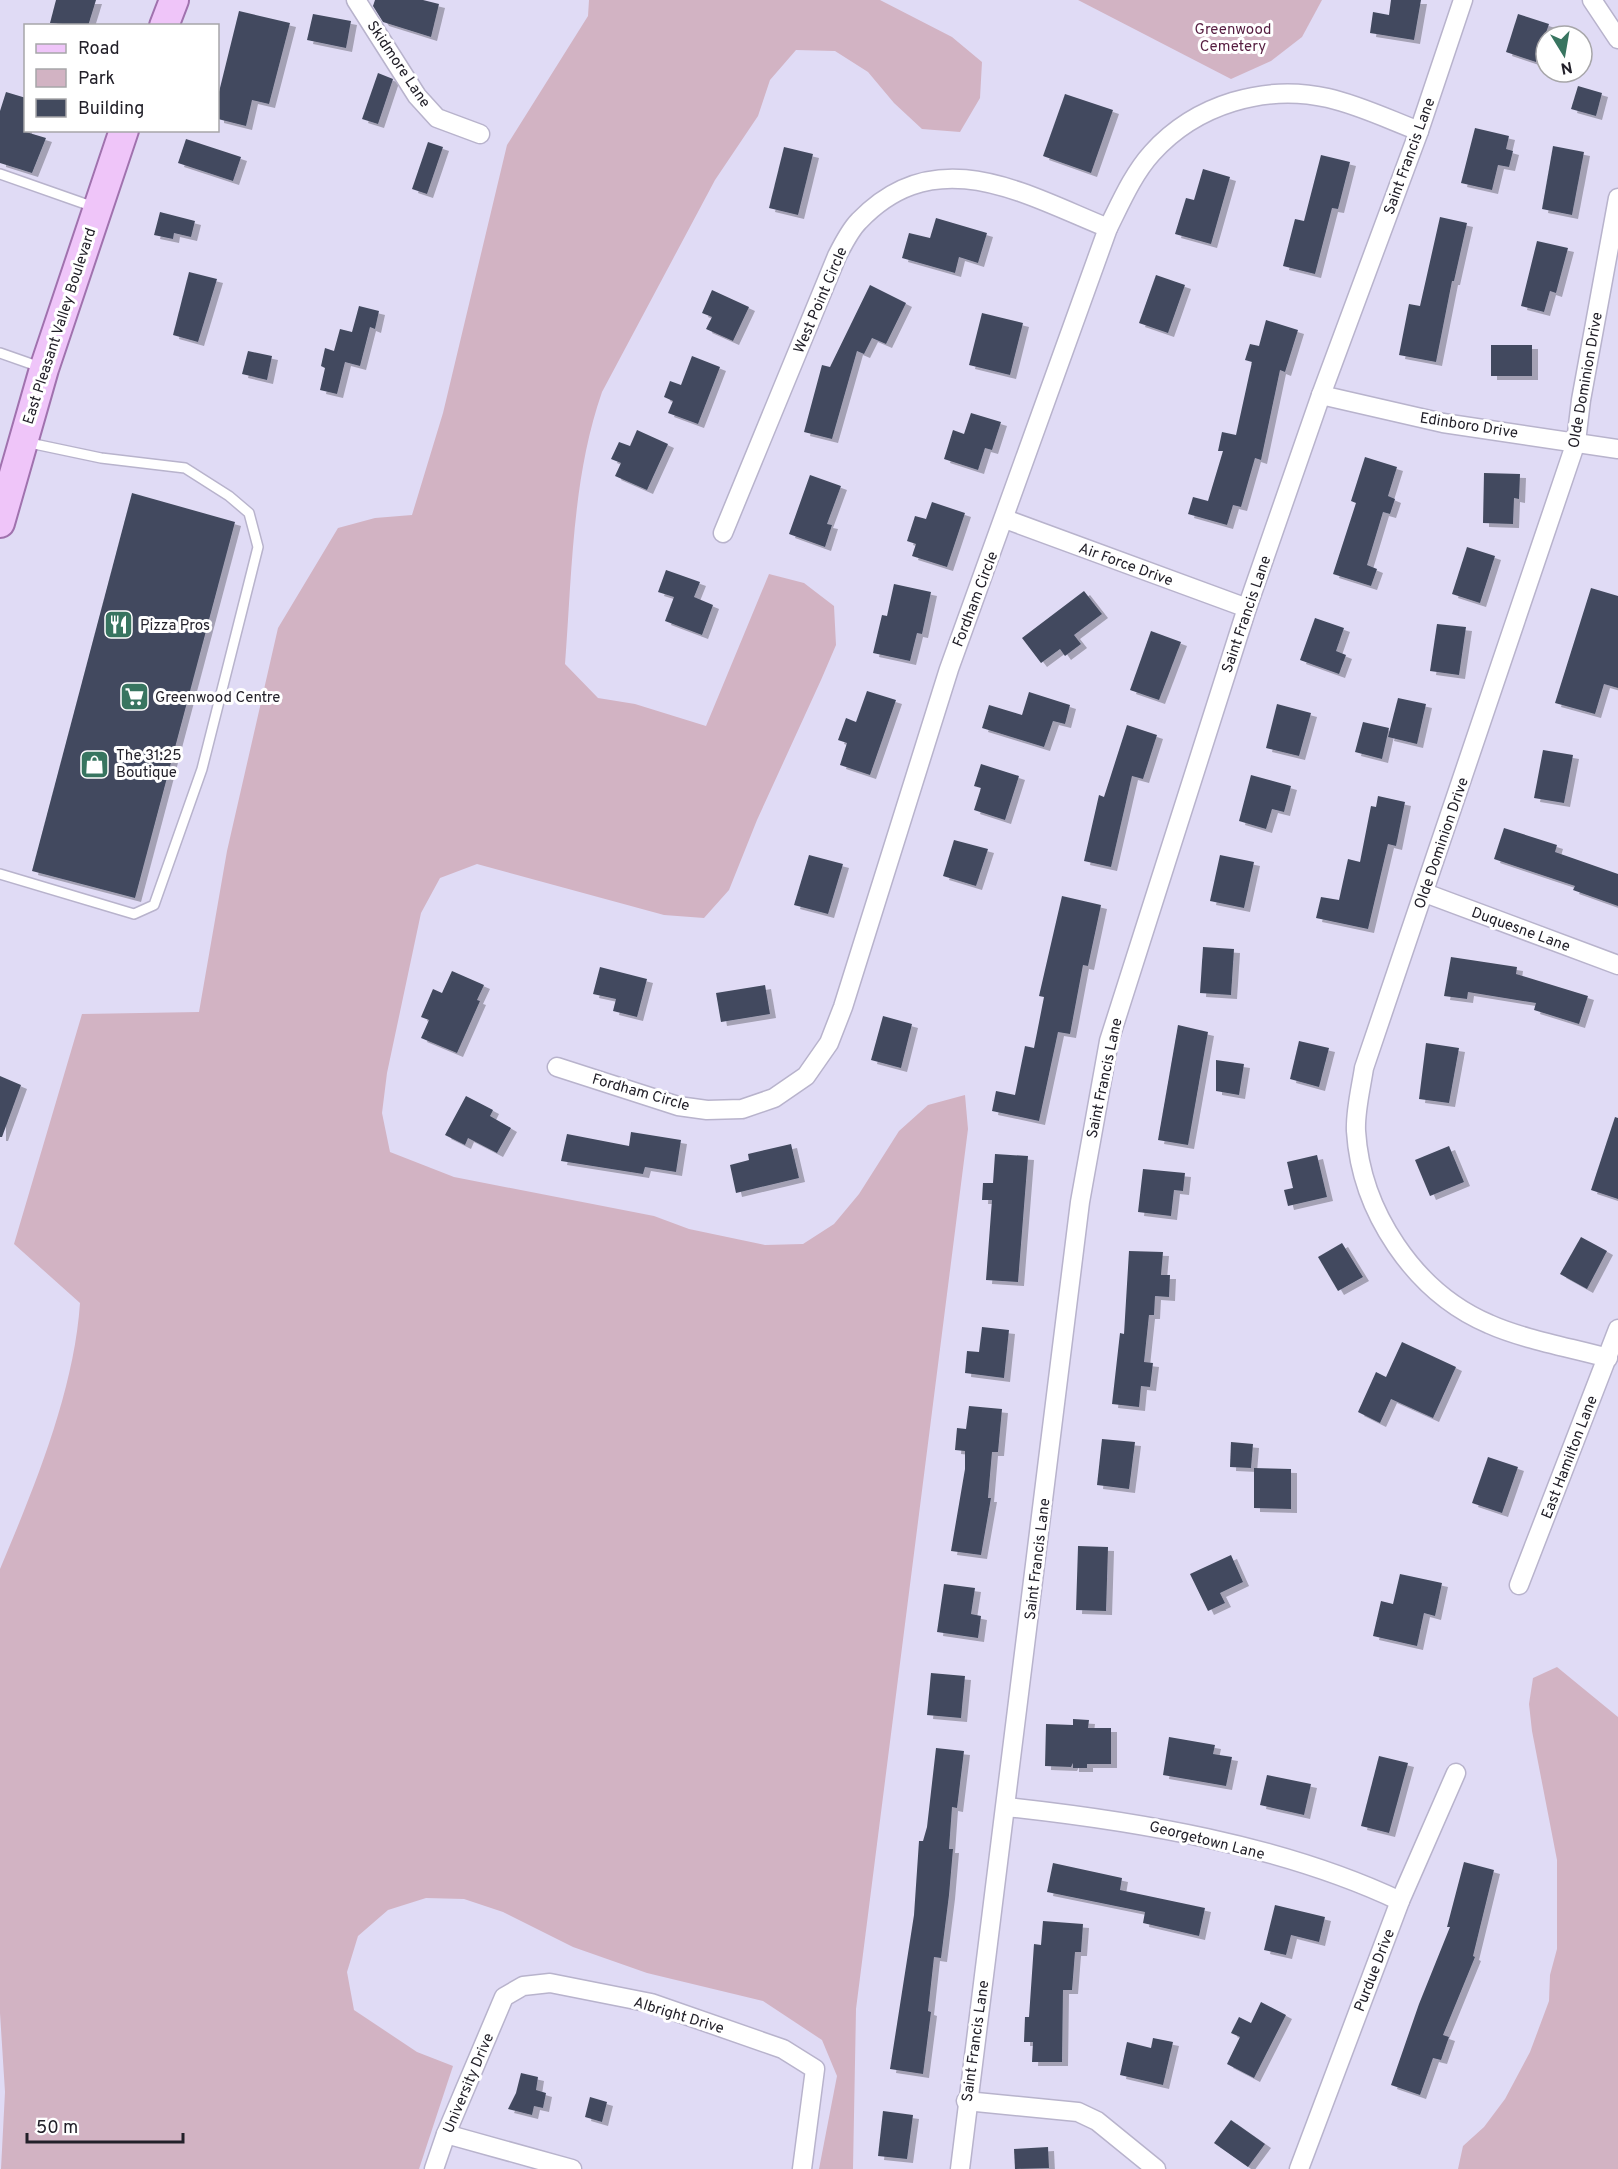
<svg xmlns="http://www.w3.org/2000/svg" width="1618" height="2169" viewBox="0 0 1618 2169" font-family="Overpass,sans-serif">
	<defs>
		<filter id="shadow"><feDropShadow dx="6" dy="4" stdDeviation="0" flood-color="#0004"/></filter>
	</defs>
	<rect width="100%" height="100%" fill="#e0dbf5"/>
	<g fill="#d2b3c3">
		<path d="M589,0H880L952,37L982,62L980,98L960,132L922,129L894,103L868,72L835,51L796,50L770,80L758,116L715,180L602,392C572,478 572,574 565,664L598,698L635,704L706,726L769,574L804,583L834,606L836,645L821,680L757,820L729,890L704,918L664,915L477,864L440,878L421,913L387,1073L382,1113L390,1152L454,1177L654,1216L689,1229L765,1245L803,1244L834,1224L859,1194L899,1131L928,1105L965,1095L968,1129L856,2009L853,2169H819L837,2076L822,2040L763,2001L647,1973L573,1947L503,1912L464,1899L426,1898L388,1910L358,1936L347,1972L354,2010L417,2052L453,2066L419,2169H1L5,2092L0,2013V1569C34,1488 74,1392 80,1303L14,1244L82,1014L199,1012L227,851L278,628L338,528L375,518L412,515L443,413L507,145L588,16Z"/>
		<path d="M1078,0H1322L1302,37L1271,61L1231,79Z"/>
		<path d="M1557,1667L1618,1717V2169H1458L1463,2146L1484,2127L1505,2099L1530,2052L1549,2001L1550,1975L1557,1949V1860L1532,1731L1529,1704L1533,1678Z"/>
	</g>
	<g fill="#424a5e" filter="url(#shadow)">
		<path d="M56,0H96L88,26L50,23Z"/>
		<path d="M375,0H423L439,4L431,37L383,22L373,6Z"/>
		<path d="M1391,0H1421L1414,40L1370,33L1373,12L1389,15Z"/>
		<path d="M239,11L290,23L269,104L252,100L246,126L218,119V96Z"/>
		<path d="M313,14L351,21L346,48L307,40Z"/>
		<path d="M1518,14L1549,24L1536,62L1506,52Z"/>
		<path d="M378,73L393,79L378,124L362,119Z"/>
		<path d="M1578,86L1602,93L1596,116L1571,109Z"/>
		<path d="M6,92L26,98V132L46,138L32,173L0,163V111Z"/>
		<path d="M1065,94L1113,110L1091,173L1043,156Z"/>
		<path d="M1475,128L1509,136L1506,149L1513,151L1509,167L1498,165L1492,190L1461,183Z"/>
		<path d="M186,139L241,157L233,181L178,163Z"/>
		<path d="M428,142L443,147L427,194L412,189Z"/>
		<path d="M1553,146L1584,152L1572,215L1542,209Z"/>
		<path d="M784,147L813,154L798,215L769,208Z"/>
		<path d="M1321,155L1350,162L1338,209L1332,208L1315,274L1283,266L1295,219L1304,221Z"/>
		<path d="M1203,169L1230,177L1211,244L1175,234L1186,198L1194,200Z"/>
		<path d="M160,212L195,221L191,237L174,233L173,239L154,235Z"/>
		<path d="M1440,217L1467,223L1454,281H1452L1436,362L1399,355L1409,304L1420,306Z"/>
		<path d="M936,218L987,233L978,263L959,257L955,273L902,258L909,233L930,238Z"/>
		<path d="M1537,241L1568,248L1556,293L1550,291L1544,312L1521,306Z"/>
		<path d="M189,272L217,279L198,342L173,335Z"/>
		<path d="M1156,275L1185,285L1168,333L1139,323Z"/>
		<path d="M870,285L906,303L886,344L872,338L864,354L857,351L832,439L804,432L822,365L830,367Z"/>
		<path d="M712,290L749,307L733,341L706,329L712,317L702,313Z"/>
		<path d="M359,306L379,311L375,329L370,327L360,366L345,362L337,394L320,390L325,368L321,366L325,348L334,351L340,329L352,332Z"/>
		<path d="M982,313L1023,323L1010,375L969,365Z"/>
		<path d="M1266,320L1298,330L1285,372L1280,370L1261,460L1255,458L1241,507L1233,505L1227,525L1188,514L1193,497L1208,501L1223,451H1218L1222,432L1236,435L1252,362L1245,360L1250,344L1259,346Z"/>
		<rect x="1491" y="345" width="41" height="31"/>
		<path d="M248,351L272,356L267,380L242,374Z"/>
		<path d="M692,356L720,367L698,424L668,413L673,401L664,397L670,381L681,385Z"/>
		<path d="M971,413L1001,422L992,450L985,448L978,470L944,459L953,430L964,434Z"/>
		<path d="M637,430L668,444L647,490L615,476L621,463L611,459L619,442L630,446Z"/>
		<path d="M1365,457L1397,467L1388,496L1395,499L1390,514L1383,512L1367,565L1377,569L1371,586L1333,574L1356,503L1351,501Z"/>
		<path d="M1484,473L1520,474L1519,499L1514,498L1513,524L1483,523Z"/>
		<path d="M810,475L841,486L827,524L832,525L825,547L789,534Z"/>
		<path d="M132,493L235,522L135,898L32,871Z"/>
		<path d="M932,502L965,513L947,567L912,556L916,544L907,541L915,516L926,519Z"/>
		<path d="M1467,547L1495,556L1480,603L1452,594Z"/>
		<path d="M666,570L700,582L694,597L713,605L702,635L665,621L674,597L658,592Z"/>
		<path d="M894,584L931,592L922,634L917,633L910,661L873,653L882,615L887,616Z"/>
		<path d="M1591,588L1618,596V688L1604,684L1595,714L1555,703Z"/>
		<path d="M1084,591L1102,614L1074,635L1081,644L1065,656L1060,649L1041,663L1022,638Z"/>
		<path d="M1315,618L1344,628L1336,651L1346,655L1339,674L1300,660Z"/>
		<path d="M1437,624L1466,627L1459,675L1430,671Z"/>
		<path d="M1151,631L1181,642L1159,700L1130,690Z"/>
		<path d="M867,691L896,700L870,775L840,765L847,743L838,740L846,718L856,722Z"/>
		<path d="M1029,692L1070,705L1065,724L1053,721L1044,747L982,728L989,705L1022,715Z"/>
		<path d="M1398,698L1426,704L1417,744L1388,737Z"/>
		<path d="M1277,704L1311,713L1299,756L1266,748Z"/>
		<path d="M1363,722L1389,728L1382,759L1355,752Z"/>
		<path d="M1127,725L1157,735L1143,779L1132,776L1111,867L1084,861L1099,795L1104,797Z"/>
		<path d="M1543,750L1573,755L1564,803L1534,798Z"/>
		<path d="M981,764L1019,776L1005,820L974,810L981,788L974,786Z"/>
		<path d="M1251,775L1291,786L1284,812L1272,809L1266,829L1239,821Z"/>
		<path d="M1378,796L1405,802L1396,846L1388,844L1368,929L1316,918L1321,897L1339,900L1348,859L1360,862L1371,806L1376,807Z"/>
		<path d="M1504,828L1557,845L1555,852L1618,874V906L1573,890L1575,886L1494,859Z"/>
		<path d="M954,840L988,849L976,886L943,876Z"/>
		<path d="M809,855L843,864L828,914L794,905Z"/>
		<path d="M1220,855L1254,862L1244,908L1210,901Z"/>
		<path d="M1062,896L1101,905L1088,966L1083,965L1070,1034L1058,1032L1039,1121L992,1111L996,1091L1015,1095L1025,1046L1034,1048L1044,997L1039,996Z"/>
		<path d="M1203,947L1234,949L1231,995L1200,993Z"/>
		<path d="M1451,957L1517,967L1516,974L1588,996L1579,1024L1534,1010L1536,1003L1468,992L1467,999L1444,996Z"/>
		<path d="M600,967L647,979L637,1017L613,1011L616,999L593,994Z"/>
		<path d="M452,971L484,985L477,1000L480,1001L457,1053L421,1038L429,1020L421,1017L433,989L442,993Z"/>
		<path d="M765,985L770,1014L721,1022L716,993Z"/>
		<path d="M883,1016L912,1024L901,1068L871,1060Z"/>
		<path d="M1178,1025L1208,1032L1188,1145L1158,1140Z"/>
		<path d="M1299,1041L1329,1048L1319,1087L1290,1079Z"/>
		<path d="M1426,1043L1459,1048L1449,1103L1419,1099Z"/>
		<path d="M1216,1060L1244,1064L1239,1095L1216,1091Z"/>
		<path d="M0,1076L21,1085L2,1137H0Z"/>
		<path d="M466,1096L493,1110L490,1116L511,1128L497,1153L468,1138L465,1145L445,1135Z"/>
		<path d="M1615,1117L1618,1118V1199L1591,1190Z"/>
		<path d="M631,1132L681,1140L676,1172L645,1167L643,1174L561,1161L567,1134L629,1146Z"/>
		<path d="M791,1144L799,1178L736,1193L730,1165L749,1160L748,1154Z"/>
		<path d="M1449,1146L1464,1182L1430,1196L1415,1160Z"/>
		<path d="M995,1154L1028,1156L1018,1282L986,1280L992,1200H982L983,1183H993Z"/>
		<path d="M1317,1155L1327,1197L1288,1206L1284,1190L1293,1188L1287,1162Z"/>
		<path d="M1143,1169L1185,1173L1183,1191L1174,1190L1171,1216L1138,1212Z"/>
		<path d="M1581,1237L1607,1251L1587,1289L1560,1274Z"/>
		<path d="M1342,1243L1363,1277L1338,1291L1318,1257Z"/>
		<path d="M1129,1251L1163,1252L1161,1275H1170L1169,1297L1155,1296L1154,1315H1149L1144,1362L1153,1363L1150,1387L1141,1386L1139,1407L1112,1404L1120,1333L1124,1334Z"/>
		<path d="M982,1327L1009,1330L1004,1378L965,1373L967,1351L979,1352Z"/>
		<path d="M1402,1342L1456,1367L1433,1418L1391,1399L1380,1423L1358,1412L1376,1372L1386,1377Z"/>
		<path d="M969,1406L1002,1409L998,1452H992L988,1498H991L981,1555L951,1551L965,1469V1451L955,1450L957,1428L966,1429Z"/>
		<path d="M1102,1439L1135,1442L1129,1489L1097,1485Z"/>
		<path d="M1231,1442L1253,1444L1251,1468L1230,1467Z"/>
		<path d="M1488,1457L1518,1467L1502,1513L1472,1503Z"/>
		<path d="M1254,1468L1291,1469V1509L1254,1508Z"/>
		<path d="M1078,1546L1108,1547L1106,1611L1076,1610Z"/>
		<path d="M1231,1555L1243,1582L1220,1593L1225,1603L1208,1611L1190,1574Z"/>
		<path d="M1400,1574L1442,1583L1435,1616L1424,1613L1417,1646L1373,1636L1381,1601L1393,1604Z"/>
		<path d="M944,1584L975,1588L971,1614L981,1616L978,1638L937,1632Z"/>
		<path d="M931,1673L965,1676L961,1718L927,1715Z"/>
		<path d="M1073,1719L1089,1720L1088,1728H1111V1764H1087V1768H1073V1763L1071,1767L1045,1766L1046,1724L1073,1725Z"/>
		<path d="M1169,1737L1215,1745L1213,1754L1232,1757L1226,1786L1163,1775Z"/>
		<path d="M936,1748L964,1751L957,1808L952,1807L949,1849H953L949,1895L941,1958L934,1957L928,2011L931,2012L923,2074L890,2069L914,1915L919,1841H923L927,1827Z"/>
		<path d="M1379,1756L1408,1763L1389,1833L1361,1826Z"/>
		<path d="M1267,1775L1311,1784L1304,1815L1260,1805Z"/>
		<path d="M1464,1862L1494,1870L1473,1956L1475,1957L1443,2035L1449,2037L1441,2060L1433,2058L1420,2095L1391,2085L1419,2004L1450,1927H1447Z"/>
		<path d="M1053,1863L1122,1878L1120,1890L1205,1908L1199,1936L1143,1923L1145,1912L1047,1892Z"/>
		<path d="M1275,1905L1325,1917L1319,1942L1291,1935L1286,1955L1264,1950Z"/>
		<path d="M1043,1921L1083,1924L1081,1952H1075L1072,1990H1063L1062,2062H1032L1033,2042H1024L1025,2017H1029L1034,1944L1041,1945Z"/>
		<path d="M1261,2002L1286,2015L1254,2078L1227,2064L1240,2037L1231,2033L1239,2017L1251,2023Z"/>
		<path d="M1153,2038L1173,2042L1163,2085L1120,2075L1127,2042L1151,2048Z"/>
		<path d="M521,2073L538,2077L536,2090L546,2093L543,2108L534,2106L532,2115L508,2109L516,2093Z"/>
		<path d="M590,2097L607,2102L602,2122L585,2117Z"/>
		<path d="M883,2111L913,2115L907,2159L878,2156Z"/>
		<path d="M1231,2120L1265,2144L1248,2167L1214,2143Z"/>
		<path d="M1048,2147L1049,2168L1015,2169L1014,2149Z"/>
	</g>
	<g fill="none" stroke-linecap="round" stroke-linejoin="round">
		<defs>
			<g id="service">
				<path d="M0,174L94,207"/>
				<path d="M0,353L40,367"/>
				<path d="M0,874L134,914L154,905L202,769L258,547L249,513L229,496L185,468L101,458L25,442"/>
			</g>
			<g id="minor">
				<path d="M356,0L417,96L437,118L480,134"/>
				<path d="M1592,0L1618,39"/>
				<path d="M1321,395L1443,423L1618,449"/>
				<path d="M1005,519L1247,608"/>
				<path d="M723,533L837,256C843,244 850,230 859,221C936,140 1024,194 1108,228"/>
				<path d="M1425,893L1618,965"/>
				<path d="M557,1067L678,1106L707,1110L742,1109L774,1098L806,1076L829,1043L843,1007L949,669L1108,228C1121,202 1133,174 1152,153C1196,104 1265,84 1328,98C1359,105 1390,120 1419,131"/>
				<path d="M1608,1358C1572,1348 1522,1339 1489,1324C1414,1292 1361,1211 1356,1131C1355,1111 1361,1088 1364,1068L1576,442L1581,400L1618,198"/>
				<path d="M1519,1585L1618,1329"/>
				<path d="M1007,1807C1136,1821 1282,1845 1400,1901"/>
				<path d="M966,2101L1078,2112L1097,2121L1156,2169"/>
				<path d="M446,2134L572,2169"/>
				<path d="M434,2169L446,2134L504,1997L523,1986L550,1983L651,2003L783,2049L815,2069L802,2169"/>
				<path d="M960,2169L1080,1202L1109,1041L1247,608L1321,395L1419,131L1463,0"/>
				<path d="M1299,2169L1400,1901L1456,1773"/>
			</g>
			<g id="primary">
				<path d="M164,26L174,0"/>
				<path d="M0,523L44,369L124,130"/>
			</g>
		</defs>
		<use href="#service" stroke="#b8b3cc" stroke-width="12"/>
		<use href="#minor" stroke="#b8b3cc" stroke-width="21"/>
		<use href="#primary" stroke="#a072ae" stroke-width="32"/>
		<use href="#service" stroke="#fff" stroke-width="9"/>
		<use href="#minor" stroke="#fff" stroke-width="18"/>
		<use href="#primary" stroke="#efc5f9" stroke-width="28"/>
	</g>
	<defs>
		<symbol id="restaurant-square" viewBox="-11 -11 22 22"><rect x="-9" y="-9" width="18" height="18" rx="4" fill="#387560" stroke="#fff"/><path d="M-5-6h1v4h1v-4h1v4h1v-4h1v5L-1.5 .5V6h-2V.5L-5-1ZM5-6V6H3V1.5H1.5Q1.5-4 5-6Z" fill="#fff"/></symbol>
		<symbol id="supermarket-square" viewBox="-11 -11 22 22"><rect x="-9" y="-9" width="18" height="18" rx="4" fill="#387560" stroke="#fff"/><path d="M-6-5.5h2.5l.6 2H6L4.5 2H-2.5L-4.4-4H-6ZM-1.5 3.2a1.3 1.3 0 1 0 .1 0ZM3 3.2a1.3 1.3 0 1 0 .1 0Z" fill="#fff"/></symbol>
		<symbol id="shop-square" viewBox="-11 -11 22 22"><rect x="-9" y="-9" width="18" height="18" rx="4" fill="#387560" stroke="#fff"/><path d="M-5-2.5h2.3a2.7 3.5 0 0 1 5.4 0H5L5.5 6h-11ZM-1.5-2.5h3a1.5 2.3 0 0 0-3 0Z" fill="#fff"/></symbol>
	</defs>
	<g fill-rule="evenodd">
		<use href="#restaurant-square" x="102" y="608" width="33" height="33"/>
		<use href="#supermarket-square" x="118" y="680" width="33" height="33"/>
		<use href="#shop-square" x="78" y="748" width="33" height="33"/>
	</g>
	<g text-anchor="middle" stroke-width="6" stroke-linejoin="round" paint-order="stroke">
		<g font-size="15" fill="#561d41" stroke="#fff">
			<text x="1233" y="34">Greenwood<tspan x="1233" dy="17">Cemetery</tspan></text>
		</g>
		<g font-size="15" fill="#222029" stroke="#fff">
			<text transform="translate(399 64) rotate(56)" y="5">Skidmore Lane</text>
			<text transform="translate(1409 156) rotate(-70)" y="5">Saint Francis Lane</text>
			<text transform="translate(820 300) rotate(-67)" y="5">West Point Circle</text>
			<text transform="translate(59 326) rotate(-72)" y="5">East Pleasant Valley Boulevard</text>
			<text transform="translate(1585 380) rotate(-80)" y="5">Olde Dominion Drive</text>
			<text transform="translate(1469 425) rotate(9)" y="5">Edinboro Drive</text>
			<text transform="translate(1126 564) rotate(20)" y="5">Air Force Drive</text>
			<text transform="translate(975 599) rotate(-69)" y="5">Fordham Circle</text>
			<text transform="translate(1246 614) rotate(-71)" y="5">Saint Francis Lane</text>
			<text transform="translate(1441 843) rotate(-71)" y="5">Olde Dominion Drive</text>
			<text transform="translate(1521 929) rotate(20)" y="5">Duquesne Lane</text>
			<text transform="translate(1104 1078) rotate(-78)" y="5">Saint Francis Lane</text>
			<text transform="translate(641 1092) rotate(16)" y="5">Fordham Circle</text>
			<text transform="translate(1569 1457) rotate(-69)" y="5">East Hamilton Lane</text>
			<text transform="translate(1037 1559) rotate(-83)" y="5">Saint Francis Lane</text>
			<text transform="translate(1207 1840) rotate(14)" y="5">Georgetown Lane</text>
			<text transform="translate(1374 1970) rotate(-69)" y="5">Purdue Drive</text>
			<text transform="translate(679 2015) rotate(17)" y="5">Albright Drive</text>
			<text transform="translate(975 2041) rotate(-82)" y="5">Saint Francis Lane</text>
			<text transform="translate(468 2083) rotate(-67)" y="5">University Drive</text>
		</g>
		<g font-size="15" fill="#222029" stroke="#fff" text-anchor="start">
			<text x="140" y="630">Pizza Pros</text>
			<text x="155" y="702">Greenwood Centre</text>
			<text x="116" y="760">The 31:25<tspan x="116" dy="17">Boutique</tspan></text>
		</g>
	</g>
	<rect x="24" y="24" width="195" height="108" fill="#ffffff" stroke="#a7a6a9" stroke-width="1.5"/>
	<rect x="36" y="44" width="30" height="9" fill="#efc5f9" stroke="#a7a6a9" stroke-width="1.5"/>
	<text x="78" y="54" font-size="18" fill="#222029">Road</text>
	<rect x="36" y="69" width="30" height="18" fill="#d2b3c3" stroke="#a7a6a9" stroke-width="1.5"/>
	<text x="78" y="84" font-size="18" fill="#222029">Park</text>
	<rect x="36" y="99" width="30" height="18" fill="#424a5e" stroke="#a7a6a9" stroke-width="1.5"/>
	<text x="78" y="114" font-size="18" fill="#222029">Building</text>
	<g transform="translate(1564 54) rotate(169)"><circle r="28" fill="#ffffff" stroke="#a7a6a9" stroke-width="1.5"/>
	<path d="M0-4.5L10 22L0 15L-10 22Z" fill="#387560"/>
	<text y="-9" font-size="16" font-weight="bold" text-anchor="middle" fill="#222029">N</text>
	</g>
	<path d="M27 2133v9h156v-9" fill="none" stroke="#222029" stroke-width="3"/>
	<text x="36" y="2133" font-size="18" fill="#222029" stroke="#ffffff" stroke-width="4.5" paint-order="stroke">50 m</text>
</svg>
